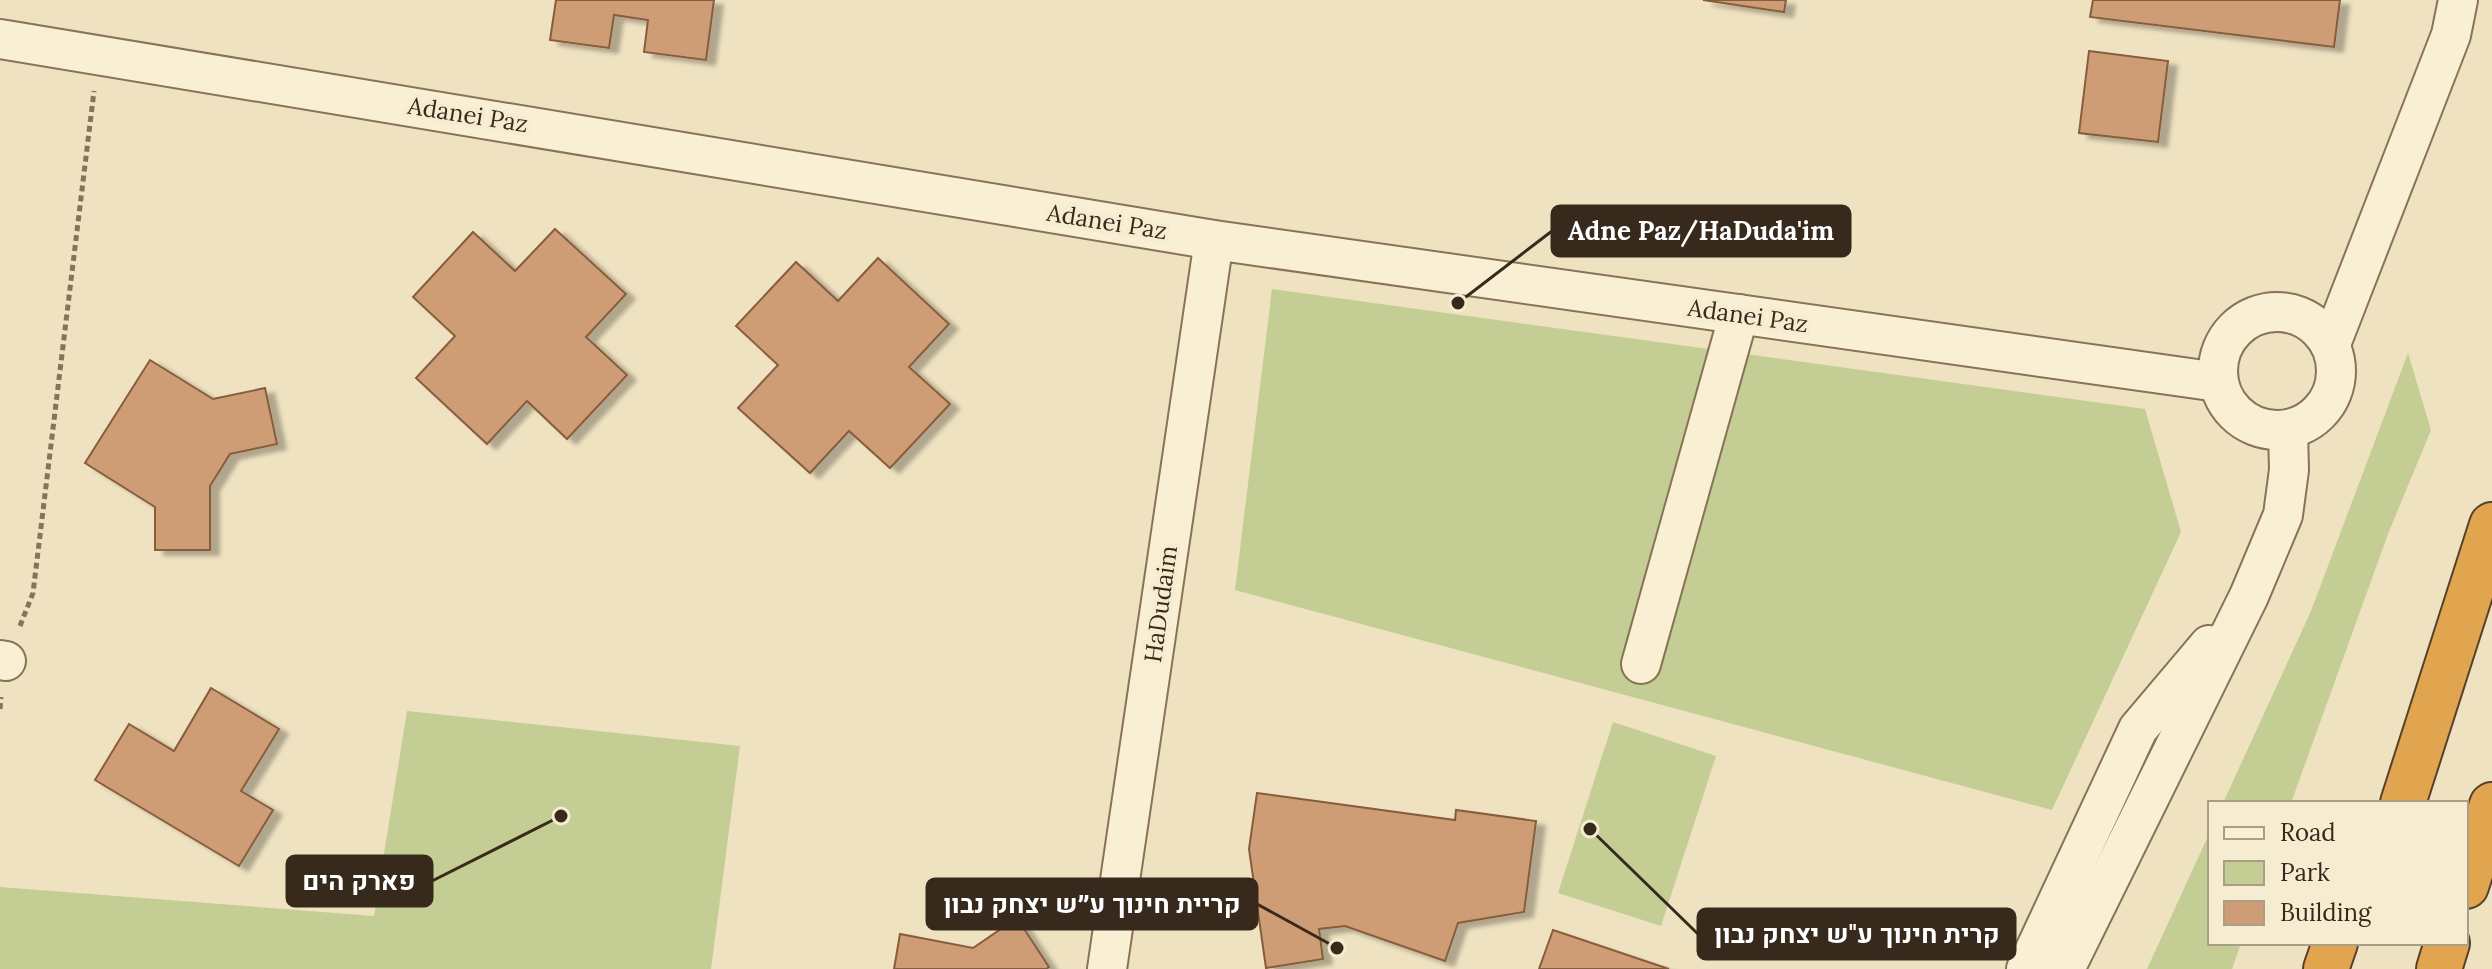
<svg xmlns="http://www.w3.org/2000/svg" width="2492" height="969" viewBox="0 0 2492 969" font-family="Lora,Heebo,serif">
	<defs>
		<filter id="shadow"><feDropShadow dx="9" dy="5" stdDeviation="2" flood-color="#0004"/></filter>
	</defs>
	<rect width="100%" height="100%" fill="#efe2c0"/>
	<g fill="#c4cd94">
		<path d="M1272,289L2145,409L2181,532L2052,810L1235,590Z"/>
		<path d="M2408,353L2431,430L2388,534L2291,803H2223L2311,611Z"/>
		<path d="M407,711L740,746L711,969H0V887L374,916Z"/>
		<path d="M1613,722L1716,756L1661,926L1558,893Z"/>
		<path d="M2210,832V943H2241L2232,969H2147Z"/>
	</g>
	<g fill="#ce9d75" stroke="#885d3d" stroke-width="2" filter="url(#shadow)">
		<path d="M556,0H714L706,60L644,52L648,20L614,15L609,48L550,40Z"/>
		<path d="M1703,0H1786L1784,12Z"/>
		<path d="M2093,0H2340L2334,47L2090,17Z"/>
		<path d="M2089,51L2168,61L2158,142L2079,133Z"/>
		<path d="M555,229L626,294L586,337L627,375L567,439L527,401L487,444L416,378L455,336L413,297L473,232L515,271Z"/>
		<path d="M878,258L949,324L909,367L950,404L890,468L849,431L810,473L738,408L778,365L736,326L796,262L838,301Z"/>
		<path d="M150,360L213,399L265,388L277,444L230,454L210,486V550H155V507L85,463Z"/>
		<path d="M211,688L279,729L241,791L273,810L239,866L95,780L129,724L174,751Z"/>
		<path d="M1257,793L1455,820L1456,810L1536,821L1524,912L1458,923L1445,961L1345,926L1319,929L1323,959L1266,968L1249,849Z"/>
		<path d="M1017,918L1049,967L1046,969H894L900,934L973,948Z"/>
		<path d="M1553,930L1669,969H1539Z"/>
	</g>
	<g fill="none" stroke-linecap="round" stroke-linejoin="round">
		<defs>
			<g id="minor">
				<path d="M0,39L1214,240L2218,382"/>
				<circle cx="2277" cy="371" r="59"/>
				<path d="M2331,344L2451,35L2458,0"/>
				<path d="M0,660L6,661"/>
				<path d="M1641,664L1739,314"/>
				<path d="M1107,969L1214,240"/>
				<path d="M2026,969L2138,729L2209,645"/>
				<path d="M2065,969L2249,596L2283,515L2289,470L2288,430"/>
			</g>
			<g id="highway">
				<path d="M2403,803L2492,525"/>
				<path d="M2466,886L2492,805"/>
				<path d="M2326,969L2335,943"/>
				<path d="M2439,969L2447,943"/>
			</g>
		</defs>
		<use href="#minor" stroke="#887358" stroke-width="42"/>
		<use href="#highway" stroke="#55412c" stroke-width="48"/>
		<g stroke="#887358" stroke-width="5" stroke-dasharray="6 4" stroke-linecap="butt">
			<path d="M20,626L33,593L94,91"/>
			<path d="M0,709L1,697"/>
		</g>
		<use href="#minor" stroke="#f9efd3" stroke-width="38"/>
		<use href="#highway" stroke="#e0a54e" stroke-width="44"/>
	</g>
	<g text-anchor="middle" stroke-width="8" stroke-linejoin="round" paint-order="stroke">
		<g font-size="24" fill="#372a1c" stroke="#f6ecd0">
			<text transform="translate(468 115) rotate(9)" y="8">Adanei Paz</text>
			<text transform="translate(1107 222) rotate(9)" y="8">Adanei Paz</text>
			<text transform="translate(1748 316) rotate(8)" y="8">Adanei Paz</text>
			<text transform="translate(1161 604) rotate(-82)" y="8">HaDudaim</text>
		</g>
	</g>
	<path fill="none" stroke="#372a1c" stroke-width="3" d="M1458 303L1552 231M561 816L432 881M1337 948L1257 904M1590 829L1698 934"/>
	<g fill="#372a1c" stroke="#f6ecd0" stroke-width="3">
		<circle cx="1458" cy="303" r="8"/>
		<circle cx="561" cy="816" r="8"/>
		<circle cx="1337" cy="948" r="8"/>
		<circle cx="1590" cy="829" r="8"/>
	</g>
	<g fill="#372a1c" stroke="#372a1c" stroke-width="3">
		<rect x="1552" y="206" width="298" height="50" rx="8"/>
		<rect x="287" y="856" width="145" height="50" rx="8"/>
		<rect x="927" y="879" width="330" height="50" rx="8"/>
		<rect x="1698" y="909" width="317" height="50" rx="8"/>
	</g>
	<g font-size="26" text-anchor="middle" font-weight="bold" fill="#fff">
		<text x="1701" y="240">Adne Paz/HaDuda'im</text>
		<text x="359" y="890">פארק הים</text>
		<text x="1092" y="913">קריית חינוך ע״ש יצחק נבון</text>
		<text x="1857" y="943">קרית חינוך ע"ש יצחק נבון</text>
	</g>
	<rect x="2208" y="801" width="260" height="144" fill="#f6ecd0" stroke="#aa9e88" stroke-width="2"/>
	<rect x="2224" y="827" width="40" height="12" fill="#f9efd3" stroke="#aa9e88" stroke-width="2"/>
	<text x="2280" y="841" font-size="24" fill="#372a1c">Road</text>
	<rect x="2224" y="861" width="40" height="24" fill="#c4cd94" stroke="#aa9e88" stroke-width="2"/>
	<text x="2280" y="881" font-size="24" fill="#372a1c">Park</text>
	<rect x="2224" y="901" width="40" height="24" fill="#ce9d75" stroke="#aa9e88" stroke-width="2"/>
	<text x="2280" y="921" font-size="24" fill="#372a1c">Building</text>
</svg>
